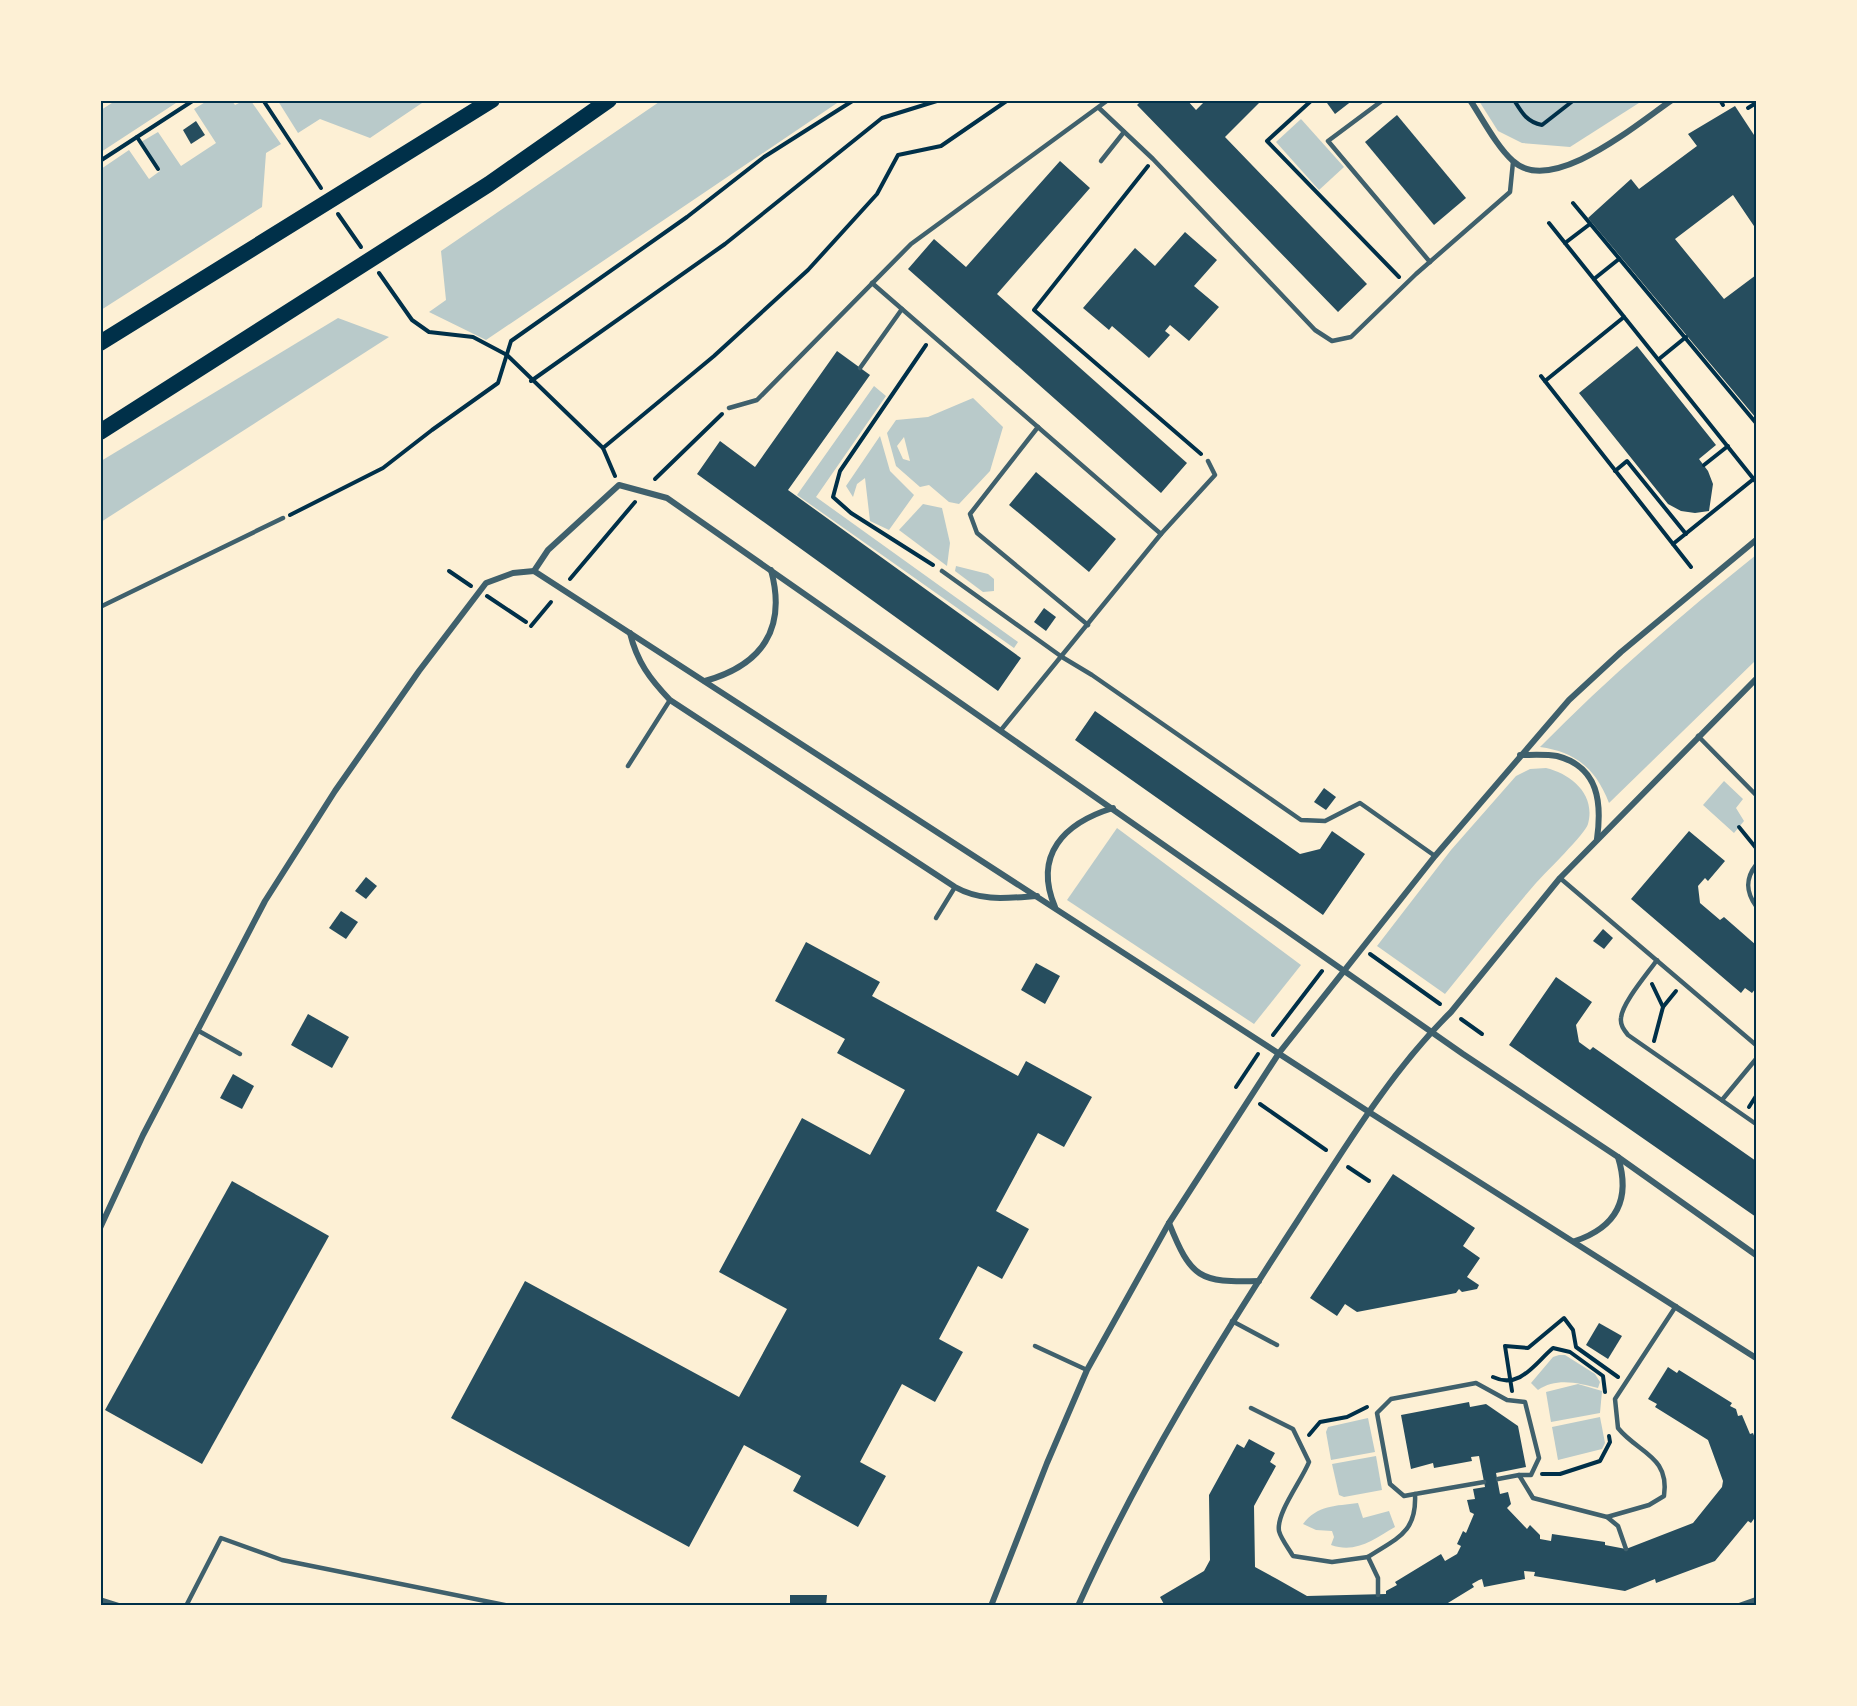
<svg xmlns="http://www.w3.org/2000/svg" width="1857" height="1706" viewBox="0 0 1857 1706" font-family="Raleway,sans-serif">
	<rect width="100%" height="100%" fill="#fdf0d5"/>
	<g fill="#b9caca" fill-rule="evenodd">
		<path d="M662,100L840,101L486,340L429,312L446,300L441,251Z"/>
		<path d="M115,101V100L179,101L101,152V110Z"/>
		<path d="M207,101H232L235,105L243,101H251L281,144L266,153L262,207L101,310V169L129,150L149,179L160,171L141,142L158,132L181,166L216,143L194,109Z"/>
		<path d="M278,101H425L370,138L320,119L298,133Z"/>
		<path d="M1479,101H1642L1570,147L1522,143L1498,131Z"/>
		<path d="M1301,119L1344,167L1319,190L1276,142Z"/>
		<path d="M338,318L389,337L101,522V461Z"/>
		<path d="M874,386L886,396L816,497L1018,642L1014,648L797,495Z"/>
		<path d="M973,398L1003,427L990,471L959,504L949,502L929,485L920,487L896,466L887,433L896,420L928,417ZM904,437L910,461L903,459L897,446Z"/>
		<path d="M880,436L890,471L914,495L889,530L870,521L865,478L857,484L853,497L846,486Z"/>
		<path d="M923,504L942,508L950,543L947,566L899,530Z"/>
		<path d="M1756,555V660L1609,803C1596,769 1576,752 1540,747C1608,678 1681,615 1756,555Z"/>
		<path d="M956,566L988,574L994,579V591L983,592L955,571Z"/>
		<path d="M1546,768C1571,774 1596,794 1588,824C1585,834 1546,872 1536,883C1505,919 1475,957 1445,994L1377,946L1451,850L1516,776L1530,769Z"/>
		<path d="M1724,781L1743,799L1736,808L1744,821L1734,833L1703,805Z"/>
		<path d="M1117,828L1301,965L1254,1024L1067,900Z"/>
		<path d="M1559,1355H1565L1595,1374L1600,1382L1598,1388C1579,1383 1556,1377 1538,1390L1531,1383L1553,1357Z"/>
		<path d="M1578,1384L1602,1391L1600,1413L1551,1422L1546,1392Z"/>
		<path d="M1600,1417L1605,1443L1602,1449L1558,1460L1552,1427Z"/>
		<path d="M1368,1418L1375,1452L1331,1460L1326,1432L1328,1427Z"/>
		<path d="M1376,1456L1382,1490L1344,1497L1339,1495L1332,1464Z"/>
		<path d="M1358,1503L1363,1518L1389,1511L1395,1527C1374,1539 1356,1554 1331,1545L1334,1537L1332,1531L1316,1530L1303,1524C1317,1505 1336,1506 1358,1503Z"/>
	</g>
	<g fill="#264d5e">
		<path d="M1142,100H1187L1196,110L1206,100H1262L1225,137L1367,284L1338,312L1137,105Z"/>
		<path d="M1331,100H1353L1335,114L1327,103Z"/>
		<path d="M1735,106L1756,138V229L1733,195L1675,239L1724,299L1756,275V418L1588,218L1631,179L1639,189L1697,146L1688,134Z"/>
		<path d="M1397,115L1466,198L1434,225L1365,142Z"/>
		<path d="M196,121L205,135L191,144L183,130Z"/>
		<path d="M1060,161L1090,188L997,294L1187,463L1161,493L908,269L934,239L966,267Z"/>
		<path d="M1185,232L1217,260L1194,286L1219,307L1189,341L1170,325L1165,331L1170,335L1149,358L1112,326L1109,330L1083,308L1135,248L1155,266Z"/>
		<path d="M1637,346L1716,445L1699,459L1708,471L1713,484L1709,511L1695,513L1681,511L1668,504L1579,393Z"/>
		<path d="M837,351L870,375L788,490L1021,658L998,691L697,474L720,441L755,467Z"/>
		<path d="M1036,472L1116,539L1089,572L1009,505Z"/>
		<path d="M1044,608L1056,617L1046,631L1034,622Z"/>
		<path d="M1095,711L1300,854L1320,849L1332,831L1365,854L1323,915L1075,740Z"/>
		<path d="M1324,788L1336,797L1326,810L1314,802Z"/>
		<path d="M1689,831L1725,861L1708,881L1705,878L1698,886L1700,903L1720,920L1724,917L1756,945V988L1752,993L1745,988L1741,993L1631,899Z"/>
		<path d="M366,877L377,886L366,899L355,891Z"/>
		<path d="M341,911L358,922L346,939L329,928Z"/>
		<path d="M1603,929L1613,938L1604,949L1593,941Z"/>
		<path d="M806,942L880,982L872,996L1018,1076L1026,1061L1092,1097L1064,1147L1038,1133L996,1211L1029,1229L1002,1279L978,1266L939,1339L963,1352L935,1402L902,1384L860,1462L886,1476L858,1527L793,1491L801,1476L744,1445L689,1547L451,1418L525,1281L739,1397L787,1309L719,1272L802,1118L870,1155L905,1090L837,1053L845,1039L775,1001Z"/>
		<path d="M1036,963L1060,976L1045,1004L1021,990Z"/>
		<path d="M1556,977L1592,1002L1576,1025L1579,1042L1590,1050L1593,1047L1756,1161V1217L1509,1045Z"/>
		<path d="M308,1014L349,1037L332,1068L291,1045Z"/>
		<path d="M233,1074L254,1086L242,1109L220,1098Z"/>
		<path d="M1393,1174L1475,1228L1463,1246L1480,1258L1467,1277L1479,1285L1477,1289L1462,1292L1459,1289L1456,1293L1357,1312L1345,1304L1337,1316L1310,1298Z"/>
		<path d="M232,1181L329,1236L202,1464L105,1410Z"/>
		<path d="M1599,1323L1622,1336L1608,1359L1586,1345Z"/>
		<path d="M1668,1367L1677,1373L1679,1370L1732,1403L1730,1406L1736,1409L1738,1416L1742,1415L1750,1434L1753,1433L1756,1441V1516L1751,1523L1748,1521L1715,1561L1656,1583L1655,1579L1625,1591L1534,1576L1535,1572L1524,1571L1525,1579L1484,1587L1482,1579L1479,1580L1472,1584L1474,1587L1443,1606H1165L1160,1597L1204,1571L1210,1560L1209,1495L1237,1444L1244,1448L1249,1439L1275,1453L1270,1462L1276,1466L1254,1506L1255,1567L1277,1579L1307,1596L1386,1594V1591L1397,1585L1395,1582L1441,1554L1445,1561L1457,1554L1461,1546L1457,1544L1463,1531L1466,1533L1474,1514L1470,1512L1467,1500L1475,1499L1473,1489L1485,1487L1479,1456L1471,1457L1472,1461L1434,1468L1433,1463L1411,1469L1401,1415L1469,1402L1470,1407L1486,1404L1518,1426L1526,1467L1496,1473L1500,1494L1508,1492L1511,1504L1507,1508L1527,1529L1530,1525L1540,1535V1539L1551,1541L1552,1534L1605,1542V1545L1626,1549L1693,1523L1722,1487L1723,1481L1708,1440L1655,1407L1657,1404L1648,1399Z"/>
		<path d="M790,1595H827L826,1606H790Z"/>
	</g>
	<g fill="none" stroke-linecap="round" stroke-linejoin="round">
		<g stroke="#003049" stroke-width="4">
			<path d="M263,100L321,188"/>
			<path d="M1312,100L1267,141L1399,277"/>
			<path d="M1514,100C1522,113 1527,122 1542,125L1574,100"/>
			<path d="M1720,100L1723,105"/>
			<path d="M100,102L103,100"/>
			<path d="M1748,108L1756,103"/>
			<path d="M137,137L158,169"/>
			<path d="M100,161L194,100"/>
			<path d="M1148,166L1034,310L1201,454"/>
			<path d="M1573,203L1756,423"/>
			<path d="M338,214L361,247"/>
			<path d="M1549,223L1756,482"/>
			<path d="M1565,243L1590,224"/>
			<path d="M379,273L412,320L429,332L473,337L507,355L603,448"/>
			<path d="M1594,279L1619,259"/>
			<path d="M926,345L840,471L833,497L851,513L933,565"/>
			<path d="M1659,359L1686,337"/>
			<path d="M1541,376L1691,567"/>
			<path d="M531,381L725,244L882,118L940,100"/>
			<path d="M1545,381L1624,317"/>
			<path d="M1704,465L1728,446"/>
			<path d="M1615,471L1627,461L1686,534"/>
			<path d="M615,476L603,448L714,356L808,270L877,194L898,155L941,146L1008,100"/>
			<path d="M655,479L722,414"/>
			<path d="M290,515L383,468L432,430L498,383L511,341L687,217L764,157L854,100"/>
			<path d="M1673,544L1756,477"/>
			<path d="M449,571L471,586"/>
			<path d="M570,579L635,502"/>
			<path d="M487,596L526,622"/>
			<path d="M531,626L551,602"/>
			<path d="M1739,827L1756,848"/>
			<path d="M1370,954L1440,1004"/>
			<path d="M1652,984L1663,1007L1654,1041"/>
			<path d="M1663,1007L1676,991"/>
			<path d="M1461,1019L1482,1034"/>
			<path d="M1273,1035L1322,971"/>
			<path d="M1236,1087L1258,1054"/>
			<path d="M1260,1104L1326,1150"/>
			<path d="M1749,1107L1756,1096"/>
			<path d="M1348,1167L1369,1181"/>
			<path d="M1493,1377C1520,1390 1535,1363 1553,1348L1570,1352L1603,1376L1605,1392"/>
			<path d="M1512,1391L1505,1346L1528,1348L1564,1318L1573,1330L1576,1347L1618,1377"/>
			<path d="M1309,1435L1320,1422L1347,1417L1367,1407"/>
			<path d="M1542,1474H1560L1600,1461L1610,1442L1609,1436"/>
		</g>
		<g stroke="#3f606c" stroke-width="4.5">
			<path d="M1383,100L1328,141L1430,262"/>
			<path d="M1099,108L1153,159L1315,330L1332,341L1351,337L1416,274L1510,192L1513,162"/>
			<path d="M1101,161L1124,132"/>
			<path d="M872,283L1161,534"/>
			<path d="M860,368L902,309"/>
			<path d="M729,408L757,400L911,244L1108,100"/>
			<path d="M1038,427L970,514L977,533L1088,625"/>
			<path d="M942,571L1062,657L1092,675L1301,820L1325,821L1360,803L1435,856"/>
			<path d="M100,607L283,518"/>
			<path d="M1001,730L1161,534L1215,475L1208,461"/>
			<path d="M1698,736L1756,795"/>
			<path d="M628,766L670,700"/>
			<path d="M1756,865C1745,879 1746,892 1756,906"/>
			<path d="M1560,878L1756,1045"/>
			<path d="M936,918L955,887"/>
			<path d="M1657,960C1648,973 1622,1003 1621,1018C1620,1025 1624,1030 1628,1035L1756,1124"/>
			<path d="M197,1030L240,1054"/>
			<path d="M1722,1100L1756,1059"/>
			<path d="M1232,1321L1277,1345"/>
			<path d="M1035,1346L1087,1370"/>
			<path d="M1251,1408L1293,1429L1309,1462C1302,1480 1276,1513 1279,1531C1281,1539 1289,1549 1293,1556L1332,1562L1368,1557L1378,1578V1595"/>
			<path d="M1498,1479L1519,1475L1533,1498L1607,1517L1618,1526L1626,1549"/>
			<path d="M1415,1494L1404,1496L1390,1484L1377,1413L1391,1399L1476,1383L1507,1400L1525,1402L1539,1458L1531,1475H1519"/>
			<path d="M1607,1517L1649,1505L1664,1496C1670,1456 1638,1453 1618,1428L1615,1399L1676,1306"/>
			<path d="M1368,1557C1397,1538 1417,1533 1415,1494L1484,1482"/>
			<path d="M186,1606L221,1538L282,1560L510,1606"/>
		</g>
		<g stroke="#3f606c" stroke-width="6">
			<path d="M1470,100C1482,118 1497,147 1513,161C1552,197 1638,123 1672,100"/>
			<path d="M534,571L548,550L619,485L667,498L1463,1054L1618,1157L1756,1255"/>
			<path d="M534,571L1369,1112L1756,1358"/>
			<path d="M630,633C637,662 650,679 670,700L955,887C982,902 1007,898 1037,896"/>
			<path d="M705,681C762,665 787,629 771,570"/>
			<path d="M1520,755C1531,755 1546,754 1557,756C1599,767 1602,803 1597,839"/>
			<path d="M1055,907C1033,855 1064,823 1113,808"/>
			<path d="M1169,1223C1191,1278 1199,1283 1259,1281"/>
			<path d="M100,1228L143,1135L265,901L335,791L419,671L486,583L513,573L534,571"/>
			<path d="M1575,1241C1617,1227 1631,1199 1618,1157"/>
			<path d="M100,1600L119,1606"/>
			<path d="M991,1606L1047,1463L1087,1370L1169,1223L1279,1053L1435,856L1569,700L1621,652L1756,540"/>
			<path d="M1078,1606C1139,1470 1217,1344 1298,1220C1344,1149 1390,1072 1451,1012L1560,878L1756,679"/>
			<path d="M1739,1606L1756,1600"/>
		</g>
		<g stroke="#003049" stroke-width="16">
			<path d="M100,343L492,100"/>
			<path d="M100,432L489,184L609,100"/>
		</g>
	</g>
	<rect width="1857" height="1706" fill="none" stroke="#fdf0d5" stroke-width="204"/>
	<rect x="102" y="102" width="1653" height="1502" fill="none" stroke="#003049" stroke-width="2"/>
</svg>
